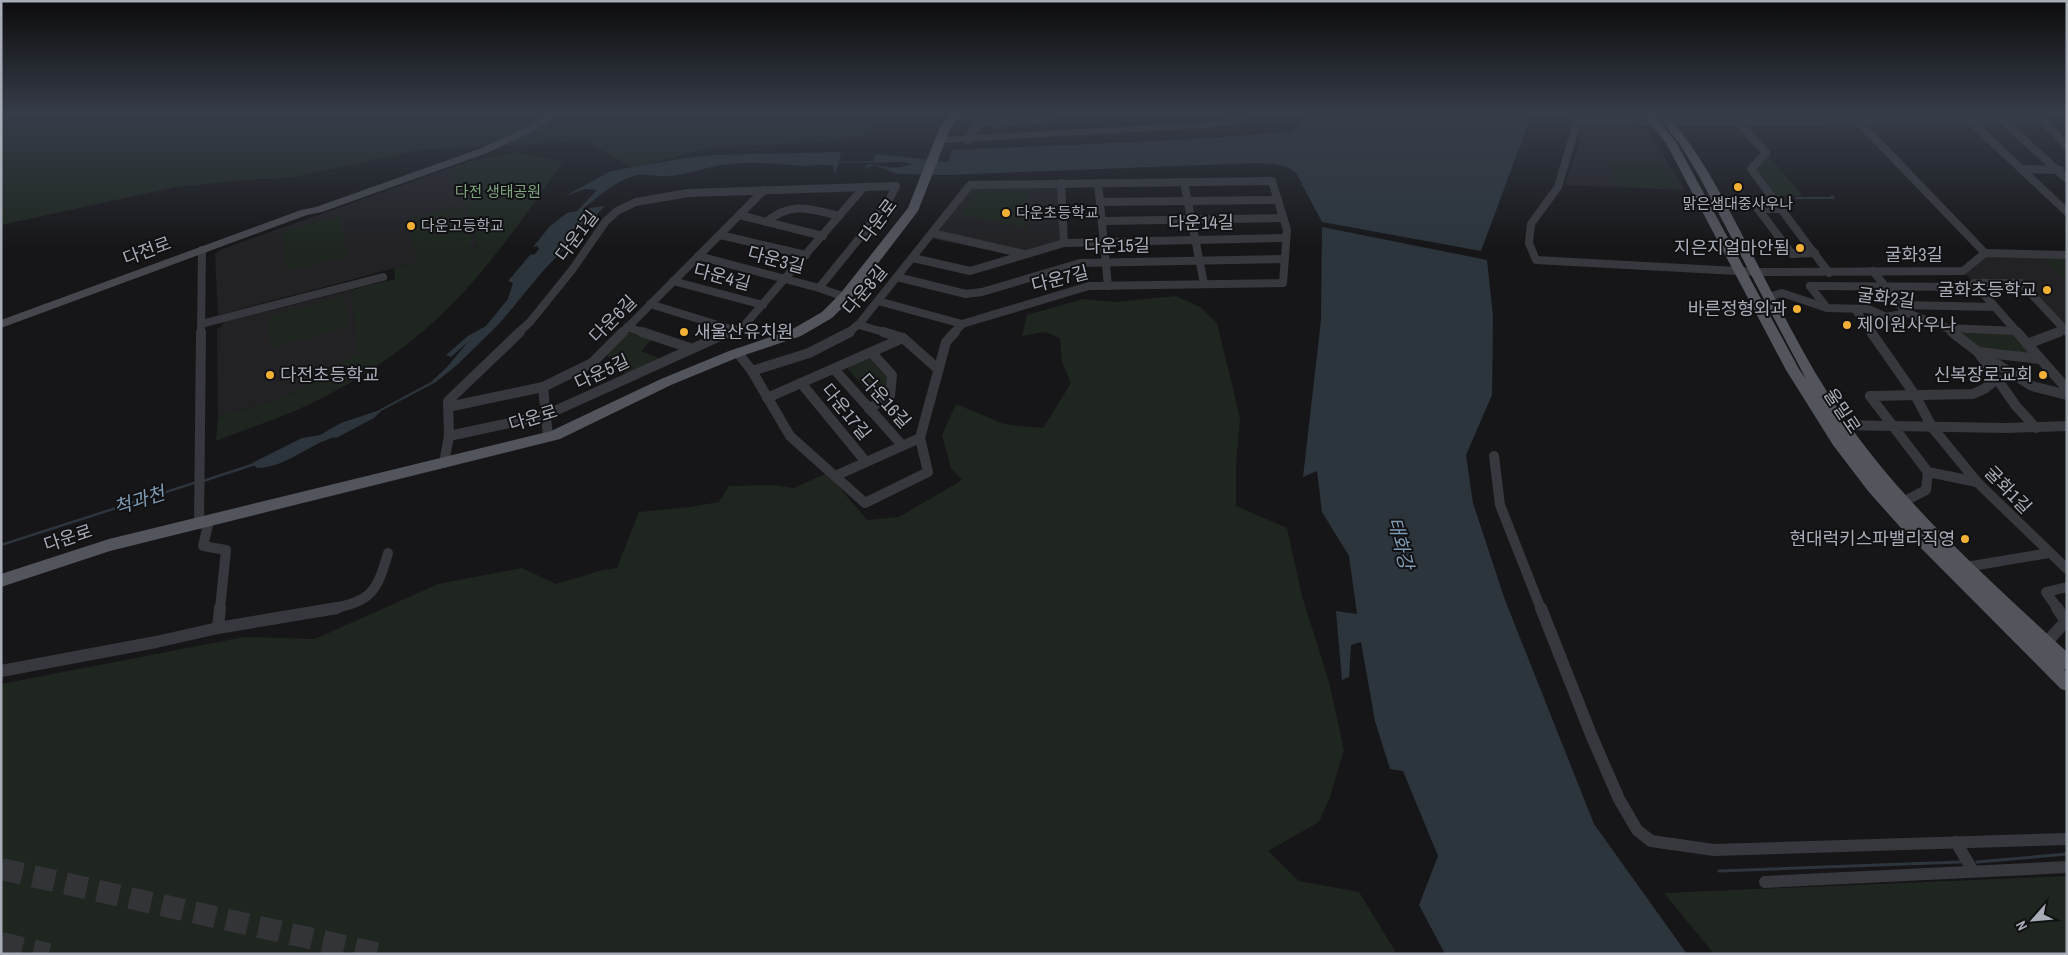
<svg xmlns="http://www.w3.org/2000/svg" width="2068" height="955" viewBox="0 0 2068 955" font-family="'Archivo Narrow','Noto Sans KR',sans-serif">
	<rect width="100%" height="100%" fill="#161618"/>
	<g fill="#222225">
		<path d="M1585,126H1630L1647,129L1685,190L1565,185Z"/>
		<path d="M453,167L478,246L218,315L215,254L222,249Z"/>
		<path d="M1058,186L1060,241L1012,255L934,239L971,188Z"/>
		<path d="M1985,253L2067,255V328L2021,283H1974L1963,271Z"/>
		<path d="M351,290L359,353L286,397L218,417L217,330L225,322Z"/>
	</g>
	<g fill="#1e261f">
		<path d="M13,114H888L862,136L825,142L714,147L633,168L585,141L421,150L288,178L244,180L176,187L1,225V116Z"/>
		<path d="M517,152L563,162C530,208 498,256 459,297C418,341 363,379 308,405C278,419 247,429 216,441L218,417L286,397L358,353L351,290L395,279L394,268L417,262L407,219L462,205L472,239L470,243L471,248L478,246L453,167L467,162Z"/>
		<path d="M1766,153L1803,196H1771L1751,169Z"/>
		<path d="M1608,163L1665,165L1679,189L1620,186Z"/>
		<path d="M1026,192L1027,229L962,214L976,193Z"/>
		<path d="M340,216L347,256L287,271L283,231Z"/>
		<path d="M2039,254L2067,255V281Z"/>
		<path d="M344,296L348,327L271,348L269,316Z"/>
		<path d="M1176,296L1200,307L1217,323L1240,418L1236,464V506L1287,528L1302,596L1329,682L1344,750L1330,797L1319,822L1268,851L1299,881L1359,892L1397,954H1V684L244,637L315,639L438,584L522,568L556,584L603,570L617,568L639,512L689,507L719,502L729,486L770,485L794,488L827,473L867,520L899,517L962,480L951,468L942,435L956,404L1004,424L1043,428L1071,383L1062,362L1060,338L1045,332L1022,336L1027,315L1083,299L1115,302Z"/>
		<path d="M1947,328L2016,331L2040,359L1978,352Z"/>
		<path d="M628,332L654,337L641,351L659,358L626,375L606,354Z"/>
		<path d="M872,356L890,375L889,389L877,399L874,398L847,368Z"/>
		<path d="M2067,876V954H1714L1664,893Z"/>
	</g>
	<g fill="#2c353c">
		<path d="M1316,114H1528L1527,127L1481,251L1322,222L1296,173C1284,163 1271,164 1257,163L945,175L898,174L874,165L865,169L866,165C874,163 878,166 886,167C896,169 903,167 912,164L903,162L839,163L835,174L833,166C820,163 812,167 802,166C777,163 747,161 722,165C703,168 684,176 665,176C654,177 645,173 634,176C615,181 598,197 583,209L605,206L543,271L499,324L457,365L436,382L381,411L374,418L336,438L334,437C308,445 285,468 257,468L252,463L302,438L320,435L341,423L377,411L431,382L447,367L468,342L451,357L446,355L468,336L486,326L508,299L513,283L508,281L530,255L535,254L539,249L537,246L533,247L550,226L567,213L577,211L597,190L585,189L565,196L611,171L685,158L715,155L841,152L839,162L874,161L875,155C900,155 923,160 948,162L952,150L1176,140L1292,132Z"/>
		<path d="M1322,227L1487,260L1493,316L1492,395L1466,455L1473,503L1505,600L1594,824L1687,954H1445L1419,905L1438,856L1403,771L1390,769L1375,721L1361,642L1351,645L1349,677L1342,680L1336,611L1357,614L1349,556L1322,512L1317,471L1303,477L1321,320Z"/>
	</g>
	<g fill="none" stroke-linecap="round" stroke-linejoin="round">
		<path stroke="#2c353c" stroke-width="2" d="M1796,198H1834L1832,196"/>
		<g stroke="#2c353c" stroke-width="2.5">
			<path d="M203,481L255,464"/>
			<path d="M1,545L197,482"/>
		</g>
		<g stroke="#2c353c" stroke-width="3">
			<path d="M1977,862L2067,854"/>
			<path d="M1719,871L1960,862"/>
		</g>
		<g stroke="#333438" stroke-width="22" stroke-dasharray="22 11" stroke-linecap="butt">
			<path d="M1,869L380,954"/>
			<path d="M1,943L49,954"/>
		</g>
		<g stroke="#37383d" stroke-width="8">
			<path d="M961,114L995,124L1052,118L1055,114"/>
			<path d="M1086,114H1109"/>
			<path d="M1576,114L1577,122L1558,187L1531,224L1529,243L1536,260L1755,272L1963,271L1985,253L2067,255"/>
			<path d="M2037,114L2067,146"/>
			<path d="M1968,119L2067,212"/>
			<path d="M1858,121L1985,253"/>
			<path d="M2003,121L2067,179"/>
			<path d="M1577,122L2043,121"/>
			<path d="M1738,122L1766,153L1751,169L1829,273"/>
			<path d="M967,140L975,128L992,114"/>
			<path d="M2021,169L2060,170"/>
			<path d="M1184,182L1204,284"/>
			<path d="M1061,183L1064,243"/>
			<path d="M1098,183L1108,286"/>
			<path d="M1100,202L1278,200"/>
			<path d="M1781,209H1758L1792,254L1815,253"/>
			<path d="M739,215L823,236"/>
			<path d="M1102,221L1283,218"/>
			<path d="M766,222C792,201 810,209 839,216"/>
			<path d="M932,233L1024,254"/>
			<path d="M720,235L806,255"/>
			<path d="M698,256L819,288L845,297"/>
			<path d="M913,258L970,271L1064,243L1286,238"/>
			<path d="M1873,271L1904,310"/>
			<path d="M897,277L966,294L982,292L1080,263L1285,259"/>
			<path d="M673,281L763,305"/>
			<path d="M1810,286L1977,287"/>
			<path d="M1810,286L1827,308"/>
			<path d="M1768,297L1782,293L1827,308L1868,309L1886,317L1907,313L1947,328L2016,331"/>
			<path d="M878,301L962,324"/>
			<path d="M650,304L734,330"/>
			<path d="M1900,305L1995,307"/>
			<path d="M1855,309L1872,333"/>
			<path d="M201,324L383,277"/>
			<path d="M859,325L887,333"/>
			<path d="M627,327L646,333"/>
			<path d="M1947,328L1954,333"/>
			<path d="M201,333L202,250"/>
			<path d="M518,333L530,322L572,270L606,221L617,211L636,202L688,193L896,186L887,204L819,288"/>
			<path d="M622,333L764,190"/>
			<path d="M725,333L742,328L864,187"/>
			<path d="M848,333L860,323L970,185L1272,181L1287,230L1283,283L1089,286L962,324L954,333"/>
			<path d="M2018,333L1974,283H2021L2067,332"/>
			<path d="M2056,333L2067,329"/>
		</g>
		<g stroke="#37383d" stroke-width="10">
			<path d="M642,332L690,348"/>
			<path d="M883,332L903,338L938,369"/>
			<path d="M1871,332L1915,395L1932,427L1977,482L2067,569"/>
			<path d="M1952,332L1978,352L2016,406L2036,428"/>
			<path d="M2017,332L2067,389"/>
			<path d="M2027,344L2059,332"/>
			<path d="M1978,352L2040,359"/>
			<path d="M738,353L752,371"/>
			<path d="M1985,361L1997,364L2032,386L2067,395"/>
			<path d="M834,369L902,445"/>
			<path d="M752,371L790,436L865,503L928,472L920,438L946,342L955,332"/>
			<path d="M752,371L809,353L850,332"/>
			<path d="M801,383L866,462"/>
			<path d="M543,387L548,436"/>
			<path d="M1870,396L1928,472L1977,482"/>
			<path d="M1870,396L1973,394L1984,389L1997,379"/>
			<path d="M767,398L903,338"/>
			<path d="M448,407L543,387L592,363L623,332"/>
			<path d="M869,409L890,395L892,375L871,352"/>
			<path d="M1837,425L2007,428L2067,426"/>
			<path d="M449,436L546,415L729,332"/>
			<path d="M1494,456L1500,505L1541,609"/>
			<path d="M444,463L449,436L448,401L520,332"/>
			<path d="M835,476L920,438"/>
			<path d="M1903,502L1926,490L1928,472"/>
			<path d="M209,521L203,546L226,550L220,609"/>
			<path d="M199,524L201,332"/>
			<path d="M1966,567L2049,553"/>
			<path d="M329,609C371,602 377,592 388,553"/>
			<path d="M2058,609L2046,592L2067,587"/>
		</g>
		<g stroke="#37383d" stroke-width="12">
			<path d="M220,608L218,628L337,608"/>
			<path d="M1541,608L1592,737L1619,799L1637,830L1651,841L1714,850L2067,839"/>
			<path d="M2046,643L2066,621L2057,608"/>
			<path d="M1,671L156,642L218,628"/>
			<path d="M1956,842L1973,871"/>
			<path d="M1765,882L2067,867"/>
		</g>
		<path fill="#37383d" fill-rule="evenodd" d="M1249,114H1260L1234,125L1205,128L941,143L936,140L941,137L1205,122L1233,119Z"/>
		<path fill="#45474d" fill-rule="evenodd" d="M548,114H559L534,131L487,153L322,212L307,215L1,328V320L301,210L316,207L479,149L528,127Z"/>
		<g fill="#53555c" fill-rule="evenodd">
			<path d="M950,114H961L950,129L918,211L850,300L832,318L801,336L739,357L671,385L560,439L110,551L1,587V574L109,539L551,431L661,379L729,351L791,330L822,312L840,294L908,208L939,129Z"/>
			<path d="M1643,114H1653L1676,142L1799,369L1806,379L1699,176L1680,144L1662,122L1663,120H1671C1698,151 1718,188 1737,225C1767,281 1794,340 1829,395C1892,495 1981,572 2067,652V670L2063,669L2067,672V691L2061,689L1901,528L1868,491L1833,445L1786,370L1666,143Z"/>
		</g>
	</g>
	<linearGradient id="sky" x2="0" y2="1"><stop stop-color="#0c0c0d"/><stop offset="0.46" stop-color="#363c48"/><stop offset="1" stop-color="#363c48" stop-opacity="0"/></linearGradient>
	<rect width="2068" height="247" fill="url(#sky)"/>
	<g fill="#f2b134" stroke="#111113" stroke-width="2">
		<circle cx="1738" cy="187" r="5"/>
		<circle cx="1006" cy="213" r="5"/>
		<circle cx="411" cy="226" r="5"/>
		<circle cx="1800" cy="248" r="5"/>
		<circle cx="2047" cy="290" r="5"/>
		<circle cx="1797" cy="309" r="5"/>
		<circle cx="1847" cy="325" r="5"/>
		<circle cx="684" cy="332" r="5"/>
		<circle cx="270" cy="375" r="5"/>
		<circle cx="2043" cy="375" r="5"/>
		<circle cx="1965" cy="539" r="5"/>
	</g>
	<g text-anchor="middle" stroke-width="4" stroke-linejoin="round" paint-order="stroke">
		<g font-size="15" fill="#7fa381" stroke="#111113">
			<text x="498" y="197">다전 생태공원</text>
		</g>
		<g font-size="15" fill="#a8adb8" stroke="#111113" text-anchor="start">
			<text x="1738" y="209" text-anchor="middle">맑은샘대중사우나</text>
			<text x="1016" y="218">다운초등학교</text>
			<text x="421" y="231">다운고등학교</text>
		</g>
		<g font-size="18" fill="#a8adb8" stroke="#111113">
			<text transform="translate(878 221) rotate(-53)" y="6">다운로</text>
			<text transform="translate(1201 223) rotate(-1)" y="6">다운14길</text>
			<text transform="translate(577 236) rotate(-53)" y="6">다운1길</text>
			<text transform="translate(1117 246) rotate(-1)" y="6">다운15길</text>
			<text transform="translate(147 251) rotate(-20)" y="6">다전로</text>
			<text x="1914" y="261">굴화3길</text>
			<text transform="translate(776 260) rotate(15)" y="6">다운3길</text>
			<text transform="translate(722 277) rotate(15)" y="6">다운4길</text>
			<text transform="translate(1060 279) rotate(-14)" y="6">다운7길</text>
			<text transform="translate(865 290) rotate(-50)" y="6">다운8길</text>
			<text transform="translate(1886 298) rotate(7)" y="6">굴화2길</text>
			<text transform="translate(613 319) rotate(-45)" y="6">다운6길</text>
			<text transform="translate(602 372) rotate(-25)" y="6">다운5길</text>
			<text transform="translate(885 401) rotate(48)" y="6">다운16길</text>
			<text transform="translate(1842 411) rotate(56)" y="6">울밀로</text>
			<text transform="translate(846 412) rotate(51)" y="6">다운17길</text>
			<text transform="translate(533 418) rotate(-17)" y="6">다운로</text>
			<text transform="translate(2008 490) rotate(46)" y="6">굴화1길</text>
			<text transform="translate(68 538) rotate(-18)" y="6">다운로</text>
		</g>
		<g font-size="18" fill="#a8adb8" stroke="#111113" text-anchor="end">
			<text x="1790" y="254">지은지얼마안됨</text>
			<text x="2037" y="296">굴화초등학교</text>
			<text x="1787" y="315">바른정형외과</text>
			<text x="1857" y="331" text-anchor="start">제이원사우나</text>
			<text x="694" y="338" text-anchor="start">새울산유치원</text>
			<text x="280" y="381" text-anchor="start">다전초등학교</text>
			<text x="2033" y="381">신복장로교회</text>
			<text x="1955" y="545">현대럭키스파밸리직영</text>
		</g>
		<g font-size="19" font-style="italic" fill="#7f9bb3" stroke="#111113">
			<text transform="translate(139 500) rotate(-18)" y="7">척과천</text>
			<text transform="translate(1401 543) rotate(76)" y="7">태화강</text>
		</g>
	</g>
	<rect width="2068" height="955" fill="none" stroke="#a8adb8" stroke-width="5"/>
	<g transform="translate(2033 920) rotate(243)" stroke="#111113" stroke-width="4" paint-order="stroke">
	<path d="M0-4L9 19L0 12L-9 19Z" fill="#a8adb8"/>
	<text y="-8" font-size="14" font-weight="bold" text-anchor="middle" fill="#a8adb8">N</text>
	</g>
</svg>
